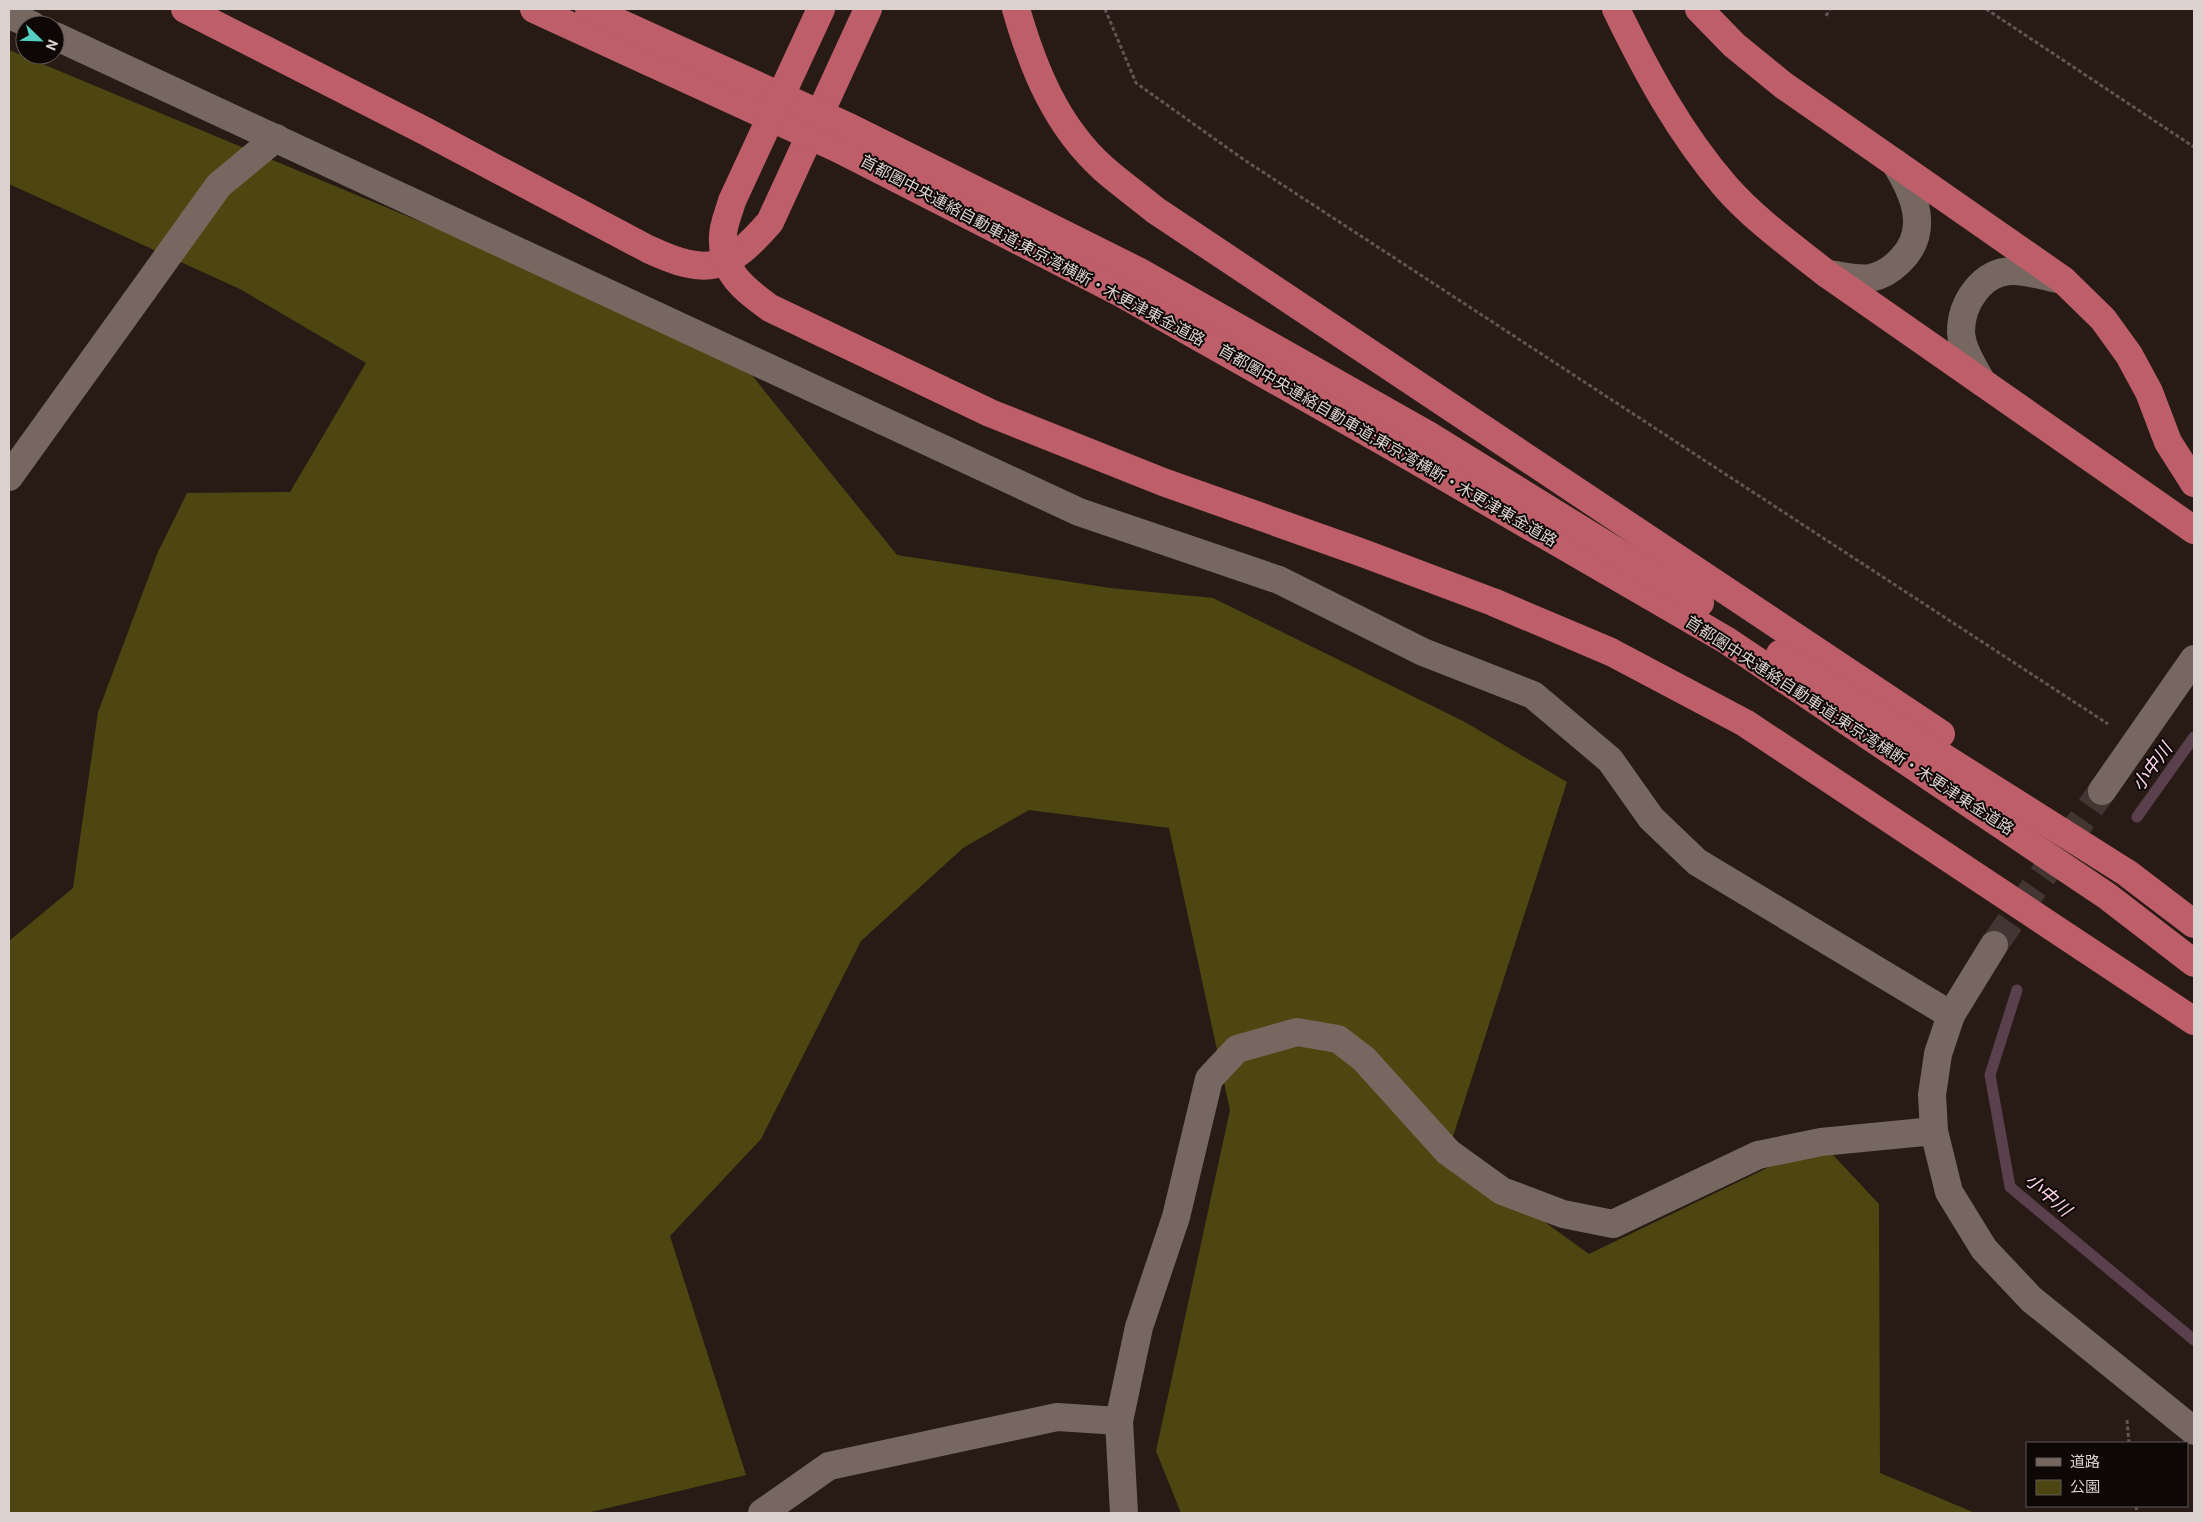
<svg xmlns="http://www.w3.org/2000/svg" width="2203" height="1522" viewBox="0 0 2203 1522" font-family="Roboto,'Noto Sans JP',sans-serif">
	<rect width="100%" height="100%" fill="#281b16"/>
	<path fill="#4d4610" d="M9,50L733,352L897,555L1110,588L1213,598L1465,722L1567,782L1448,1152L1589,1254L1821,1142L1879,1204L1880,1473L1975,1513H1181L1156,1451L1230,1110L1169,828L1029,810L963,848L861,941L761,1139L670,1236L746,1475L587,1513H9V941L73,888L98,712L158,552L187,493L290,492L366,363L240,289L9,184Z"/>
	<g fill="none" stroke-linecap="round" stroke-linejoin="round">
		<g stroke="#5a3f4d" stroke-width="11">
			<path d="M2137,817L2194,737"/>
			<path d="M2017,990L1990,1075L2010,1187L2194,1340"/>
		</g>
		<path stroke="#433632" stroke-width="28" stroke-dasharray="28 14" stroke-linecap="butt" d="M1994,945L2102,791"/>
		<g stroke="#615551" stroke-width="3" stroke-dasharray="4 2.5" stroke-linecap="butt">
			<path d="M1105,9L1136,83L1243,159L2108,724"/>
			<path d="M1986,9L2194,147"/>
			<path d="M1826,16L1830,9"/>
			<path d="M2127,1420L2129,1443"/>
			<path d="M2136,1506L2137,1513"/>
		</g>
		<g stroke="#766760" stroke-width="28">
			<path d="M9,15L32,25"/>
			<path d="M55,36L1079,512L1279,580L1423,652L1533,695L1610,760L1651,818L1697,862L1951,1015"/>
			<path d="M1827,274C1840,275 1857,280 1870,278C1881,276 1892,269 1900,261C1931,231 1914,193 1895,163"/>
			<path d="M1982,382C1974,367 1962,350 1961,332C1961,303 1982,271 2013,271C2029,271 2047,277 2063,280"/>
			<path d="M9,477L219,185L276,138"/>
			<path d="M2102,791L2194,659"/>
			<path d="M1994,945L1951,1015L1938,1054L1932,1095L1934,1131L1949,1192L1984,1249L2031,1299L2194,1431"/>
			<path d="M762,1513L829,1466L1057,1417L1119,1421"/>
			<path d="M1124,1513L1119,1421L1139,1327L1176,1217L1209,1079L1237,1049L1297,1032L1338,1039L1364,1059L1448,1152L1502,1191L1563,1214L1613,1224L1758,1155L1821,1142L1934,1131"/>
		</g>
		<g stroke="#be5e69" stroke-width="28">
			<path d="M185,9L425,131L648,249C708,277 727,271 770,222L868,9"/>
			<path d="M534,9L839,149L1121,293L1388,444L1726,640L2107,896L2194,963"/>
			<path d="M589,9L849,127L1138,271L1428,435L1700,603"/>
			<path d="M821,9L732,201C729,212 723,225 723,236C721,272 744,289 770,308L990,413L1163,482L1360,552L1493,602L1611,652L1745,723L2194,1021"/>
			<path d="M1016,9C1033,68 1056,126 1104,169C1120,183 1138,196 1155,210L1941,734"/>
			<path d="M1616,9C1646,71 1680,134 1726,187C1755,220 1793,247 1827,274L2194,530"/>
			<path d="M1699,9L1734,45L1783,85L2063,280L2103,319L2129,355L2149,392L2168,442L2194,483"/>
			<path d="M1780,654L2127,873L2194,924"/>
		</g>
	</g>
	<g text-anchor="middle" stroke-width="4" stroke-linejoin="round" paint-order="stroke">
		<g font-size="16" fill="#dbd2cf" stroke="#0d0706">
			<text transform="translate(1033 250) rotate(28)" y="6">首都圏中央連絡自動車道;東京湾横断・木更津東金道路</text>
			<text transform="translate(1388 445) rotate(30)" y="6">首都圏中央連絡自動車道;東京湾横断・木更津東金道路</text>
			<text transform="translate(1850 725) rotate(33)" y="6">首都圏中央連絡自動車道;東京湾横断・木更津東金道路</text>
		</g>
		<g font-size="18" font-style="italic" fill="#ffd6eb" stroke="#0d0706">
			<text transform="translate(2152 767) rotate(-54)" y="6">小中川</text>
			<text transform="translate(2048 1195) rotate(41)" y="6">小中川</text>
		</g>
	</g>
	<rect width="2203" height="1522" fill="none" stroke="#dbd2cf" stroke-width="20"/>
	<rect x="2026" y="1442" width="162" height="65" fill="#0d0706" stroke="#5f5856"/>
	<rect x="2036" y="1458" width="25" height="8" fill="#766760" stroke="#5f5856"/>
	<text x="2070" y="1467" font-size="15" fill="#dbd2cf">道路</text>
	<rect x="2036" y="1480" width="25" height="15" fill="#4d4610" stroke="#5f5856"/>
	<text x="2070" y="1492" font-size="15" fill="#dbd2cf">公園</text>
	<g transform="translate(40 40) rotate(113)"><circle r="24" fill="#0d0706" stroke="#5f5856"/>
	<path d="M0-4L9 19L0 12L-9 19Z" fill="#55cec4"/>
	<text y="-8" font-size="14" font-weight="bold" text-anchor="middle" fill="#dbd2cf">N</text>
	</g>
</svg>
